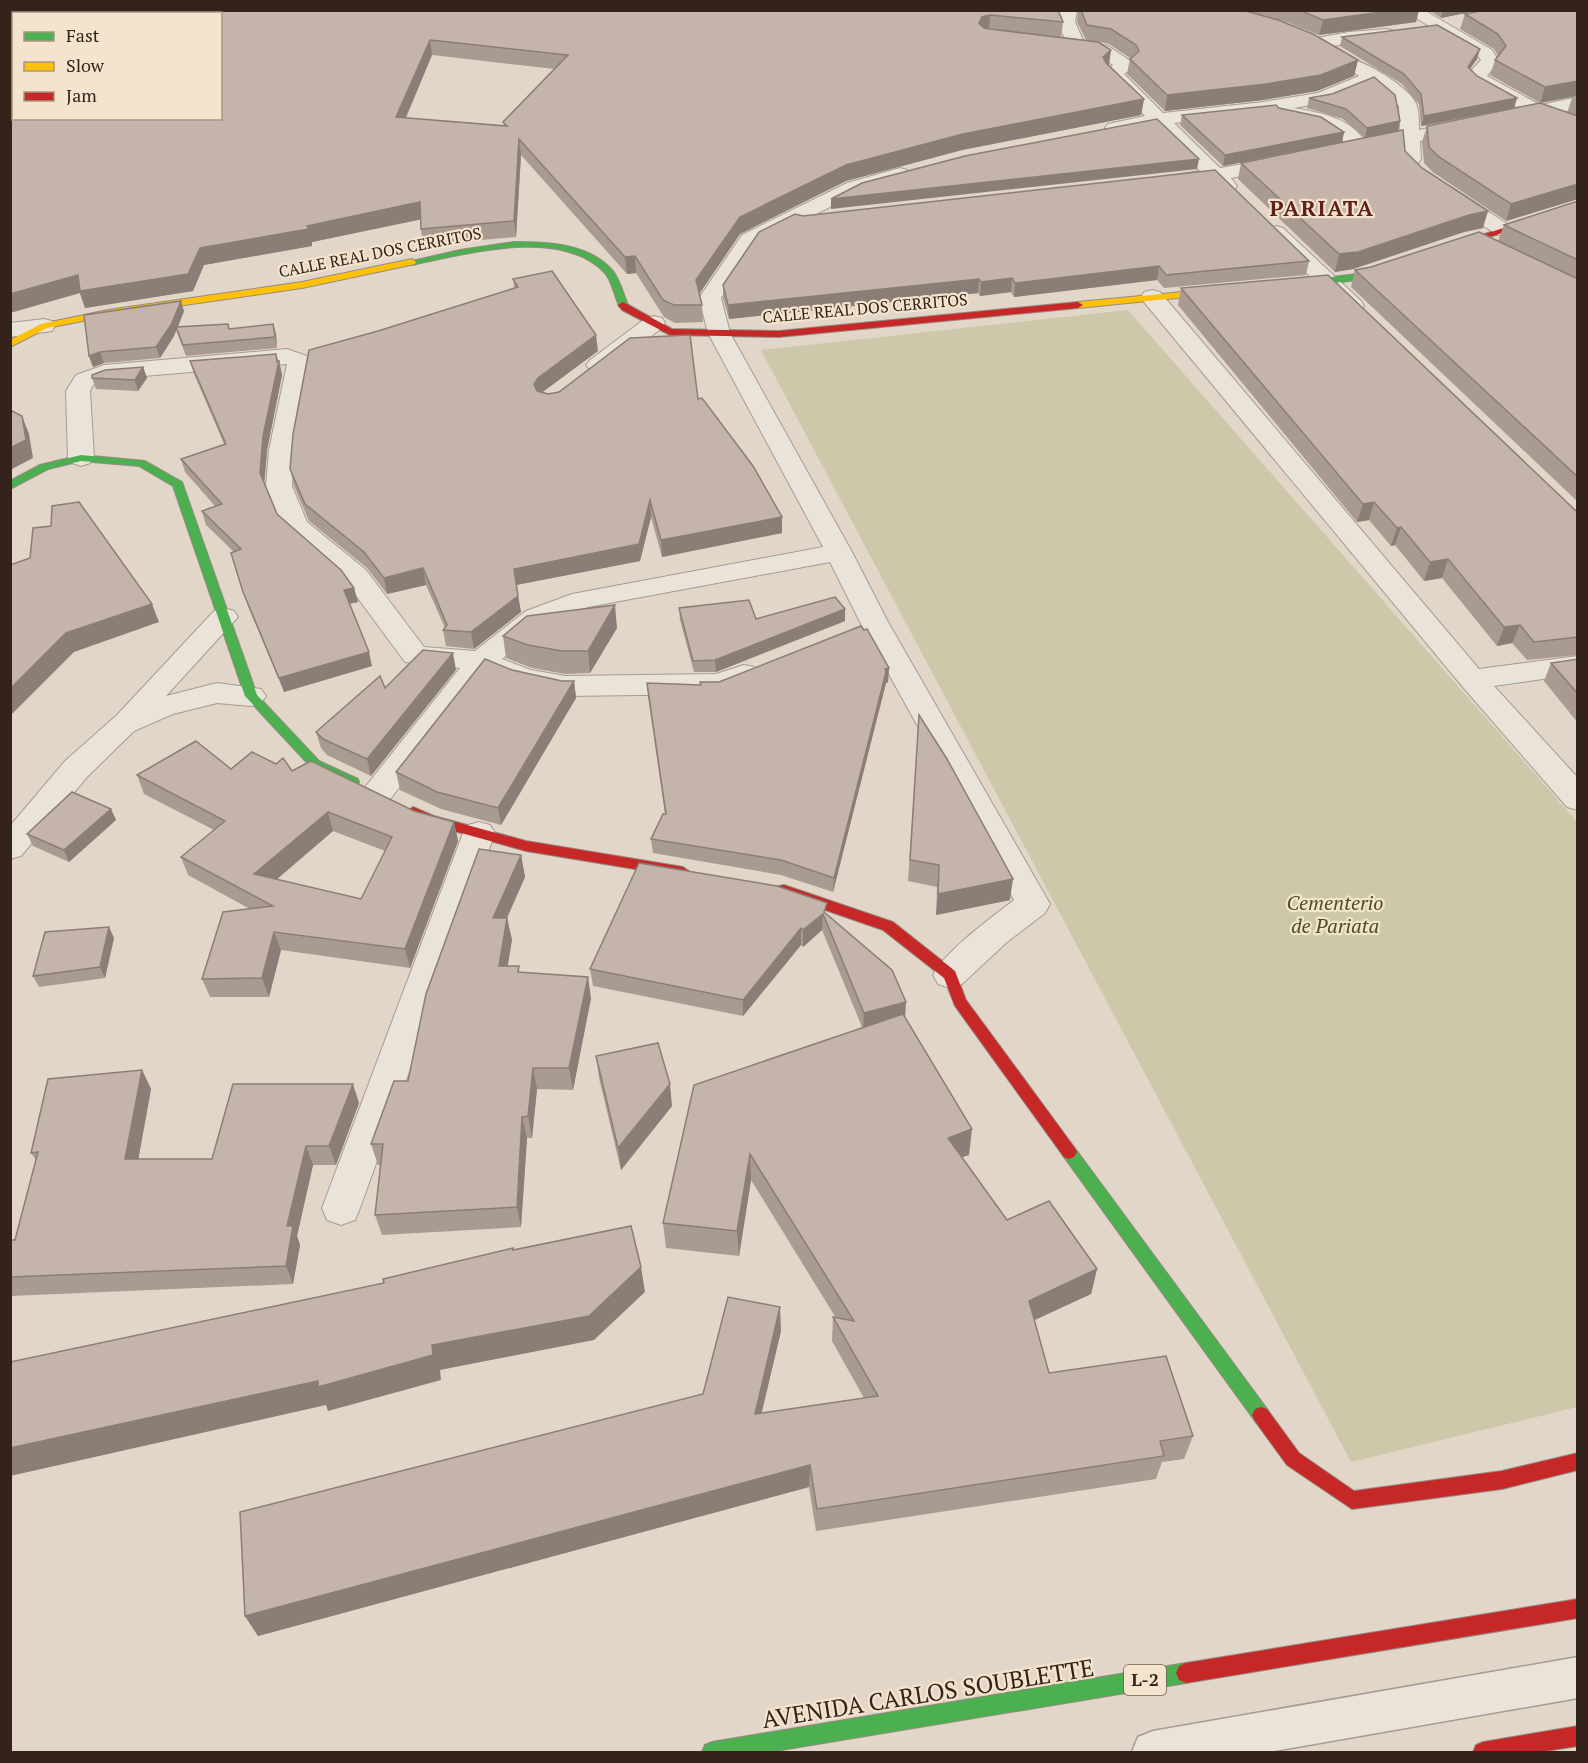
<svg xmlns="http://www.w3.org/2000/svg" width="1588" height="1763" viewBox="0 0 1588 1763" font-family="'PT Serif',serif">
	<rect width="100%" height="100%" fill="#e2d6c8"/>
	<path fill="#cec8aa" d="M1128,310L1577,822V1407L1351,1462L761,350Z"/>
	<g fill="none" stroke-linecap="round" stroke-linejoin="round">
		<defs>
			<path id="lane" d="M1578,1657V1698L1269,1752H1132L1138,1737L1153,1731Z"/>
			<g id="street">
				<path d="M1060,10H1077L1075,22L1084,42L1108,46L1132,62L1135,66L1124,74L1163,113L1263,102L1318,93L1359,76L1344,65L1347,61L1353,60C1369,63 1413,90 1417,106C1419,113 1419,122 1419,130L1520,109L1470,79L1467,75L1481,60L1479,57L1403,10H1424L1492,50L1499,61L1487,76L1540,105L1578,97V109L1558,113L1578,120V133L1536,117L1420,141L1421,159L1418,163H1404L1401,159L1400,145L1359,154L1352,152C1331,121 1311,124 1277,116L1275,112L1174,123L1220,168L1282,157L1289,159L1292,163L1289,167L1231,178L1237,186L1234,190C1223,193 1219,189 1211,182L1176,186L1169,184L1166,180L1169,176L1200,171L1155,126L1115,134L1108,132L1105,128L1108,124L1145,116L1103,73L1113,65L1097,55L1071,51L1057,22ZM1371,84L1386,93L1399,106L1400,134L1365,141C1349,117 1321,113 1294,108L1329,102Z"/>
				<path d="M1386,29L1392,30L1395,34L1392,38L1317,48L1311,47L1308,43L1311,39L1349,32Z"/>
				<path d="M900,168L907,170L910,174L907,178L861,191L758,244L721,298L730,333L852,552L888,622L1050,904L1045,913L1007,942L962,984L950,988L938,984L933,975C947,949 990,919 1014,900L860,622L830,562L588,607L546,623L502,659L531,670L565,676L716,674L744,665L754,667L759,674L754,681L719,694L565,696L515,685L487,674L388,802L377,805L366,802L361,794L366,786L460,668L405,662L346,582L282,526L266,486L269,450L287,364L108,379L93,385L90,391L94,458L90,463L81,466L72,463L68,458L66,391L76,375L104,365L287,349L307,356L311,361L295,450L292,486L307,522L366,570L424,647L475,651L526,611L572,594L823,547L708,333L699,298L742,235L847,183Z"/>
				<path d="M1447,187L1454,189L1510,226L1514,230L1510,234L1503,236L1496,234L1440,197L1437,193L1440,189Z"/>
				<path d="M1276,226L1283,228L1361,301L1364,306L1361,311L1353,313L1345,311L1269,236L1265,232L1269,228Z"/>
				<path d="M1152,290L1160,292L1479,669L1578,656V674L1494,686L1578,778V810L1567,807L1462,686L1144,302L1141,297L1144,292Z"/>
				<path d="M654,316L662,318L665,323L662,328L606,370L598,372L590,370L586,365L590,360L646,318Z"/>
				<path d="M44,319L52,321L55,326L52,331L10,337V323Z"/>
				<path d="M224,608L234,611L238,617L166,696L217,683L261,689L266,696L261,703L251,706L217,703L173,714L134,731L87,777L21,856L10,859V826L65,761L117,715L214,611Z"/>
				<path d="M479,822L490,825L495,833L360,1208L355,1220L341,1225L327,1220L322,1208L463,833L468,825Z"/>
			</g>
			<g id="fast">
				<path d="M514,242C547,242 588,243 612,270C620,279 623,294 628,305L620,307C614,297 613,282 605,273C561,226 466,254 412,265L408,262L460,250Z"/>
				<path d="M1396,261L1400,264L1399,266L1358,280L1291,288L1286,285L1291,282L1357,274Z"/>
				<path d="M81,455L145,461L182,482L257,695L319,761L358,779L359,782L358,785H348L311,767L245,696L173,486L139,466L81,461L48,469L10,489V481L40,465Z"/>
				<path d="M1069,1145L1074,1147L1267,1409L1270,1415L1267,1421L1261,1423L1255,1421L1064,1157L1061,1152L1064,1147Z"/>
				<path d="M1186,1663L1193,1666L1196,1673L1193,1680L1186,1683L769,1752H702L705,1745L712,1742Z"/>
			</g>
			<g id="slow">
				<path d="M412,259L416,262L415,264L302,288L108,316L47,328L10,347V340L41,324L108,310L302,282Z"/>
				<path d="M1224,288L1227,289V293L1078,308L1073,305L1078,302Z"/>
			</g>
			<g id="jam">
				<path d="M1578,204V209L1445,251L1438,249Z"/>
				<path d="M623,302L672,329L779,331L1078,302L1083,305L1078,308L779,337L670,335L622,310L618,305Z"/>
				<path d="M413,807L434,816L526,841L683,867L690,872L683,877L526,851L425,823L408,815L407,812Z"/>
				<path d="M784,885L893,922L955,971L966,1000L1074,1147L1077,1152L1074,1157L1069,1159L1064,1157L955,1006L944,978L883,930L779,894L777,890L779,886Z"/>
				<path d="M1261,1407L1267,1409L1299,1453L1354,1491L1502,1471L1578,1453V1470L1502,1489L1352,1509L1287,1465L1255,1421L1252,1415L1255,1409Z"/>
				<path d="M1578,1599V1618L1186,1683L1179,1680L1176,1673L1179,1666L1186,1663Z"/>
				<path d="M1578,1726V1746L1539,1752H1473L1476,1745L1483,1742Z"/>
			</g>
		</defs>
		<use href="#lane" stroke="#a69b92" stroke-width="3"/>
		<use href="#street" stroke="#a69b92" stroke-width="2"/>
		<use href="#fast" stroke="#968b82" stroke-width="2"/>
		<use href="#slow" stroke="#968b82" stroke-width="2"/>
		<use href="#jam" stroke="#968b82" stroke-width="2"/>
		<use href="#lane" fill="#eae3da" fill-rule="evenodd"/>
		<use href="#street" fill="#eae3da" fill-rule="evenodd"/>
		<use href="#fast" fill="#4caf50" fill-rule="evenodd"/>
		<use href="#slow" fill="#ffc107" fill-rule="evenodd"/>
		<use href="#jam" fill="#c62828" fill-rule="evenodd"/>
	</g>
	<g fill="#a99b91" fill-rule="evenodd">
		<path d="M10,10L1059,12L1063,22L1061,37L1086,40L1077,22L1078,10H1419L1416,22L1319,35L1289,23L1279,20L1358,60L1354,76L1317,91L1263,100L1165,111L1127,74L1130,58L1109,44L1099,42L1109,65L1144,99L1141,115L962,150L846,181L740,234L700,293L702,305L703,322L675,323L664,317L636,273L627,274L521,155L516,237L423,245L421,229L420,219L312,242V246L204,265L193,291L85,308L80,293ZM432,55L555,69L503,122L504,126L406,118Z"/>
		<path d="M1429,10H1480L1441,18Z"/>
		<path d="M1578,10L1540,103L1490,75L1495,60L1498,56L1494,49L1460,29L1465,14Z"/>
		<path d="M1342,37L1480,49L1477,59L1470,69L1477,76L1517,98L1514,108L1421,126L1419,104L1402,84L1340,46Z"/>
		<path d="M1395,95L1365,138L1343,119L1307,108L1309,98Z"/>
		<path d="M1578,96V199L1506,221L1434,173L1424,163L1422,142L1427,126L1567,113L1572,98Z"/>
		<path d="M1279,108L1344,132L1342,142L1223,166L1180,125L1182,115Z"/>
		<path d="M1405,151L1483,228L1464,232L1353,269L1335,272L1238,179L1241,163Z"/>
		<path d="M1578,201V502L1351,287L1355,270L1498,241L1504,225Z"/>
		<path d="M803,216L1309,261L1306,275L1164,288L1157,280L1014,297L1011,292L980,296L978,293L729,319L723,298V285Z"/>
		<path d="M513,279L598,351L542,392L548,394L698,399L782,517V533L662,557L651,517L640,561L516,585L521,612L474,649L446,646L443,630L445,628L426,585L387,594L367,568L309,521L294,486L290,469L378,331L514,288Z"/>
		<path d="M1181,288L1575,510L1578,511V655L1527,660L1512,643L1497,646L1442,578L1424,581L1395,545L1391,546L1369,520L1357,522L1178,305Z"/>
		<path d="M184,311L178,327L230,329L273,324L276,334L277,348L186,356L176,330L174,336L160,358L104,363L93,367L89,356Z"/>
		<path d="M190,361H279L282,375L267,450L264,483L277,514L354,588L358,602L349,604L372,666L284,692L248,606L231,553L234,552L206,525L202,511L215,506L185,472L181,459L224,444L194,374Z"/>
		<path d="M143,367L147,378L138,391L96,389L92,378Z"/>
		<path d="M679,608L756,619L845,609V621L716,672H694L680,620Z"/>
		<path d="M617,628L590,673L565,674L532,668L506,658L503,636Z"/>
		<path d="M1578,659V723L1544,681L1551,663Z"/>
		<path d="M889,668L888,682L886,683L833,892L781,875L653,853L651,839L665,814L648,697L647,683L700,685V682H719Z"/>
		<path d="M456,670L371,776L327,755L321,748L316,732L385,688Z"/>
		<path d="M512,670L562,681H574L576,698L501,825L441,809L400,790L396,772Z"/>
		<path d="M919,715L1010,900L936,915L937,887L908,881Z"/>
		<path d="M276,764L292,771L414,811L454,822L458,841L410,968L281,950L269,997H210L202,979L250,909L188,875L181,857L214,830L144,794L137,775L231,769ZM333,831L385,851L361,899L276,879Z"/>
		<path d="M111,809L116,820L69,862L33,846L27,834Z"/>
		<path d="M521,855L525,877L507,918L512,940L507,966L520,972L591,998L573,1090L537,1089L532,1138H527L521,1227L382,1235L375,1215L380,1165H378L371,1144L408,1081Z"/>
		<path d="M826,913L905,1017L969,1155L962,1157L1007,1220L1097,1269L1091,1294L1034,1320L1049,1373L1193,1436L1184,1459L1162,1462L1156,1479L816,1531L809,1487L258,1636L245,1616L703,1394L781,1331L761,1413L864,1398L832,1341L833,1317L836,1318L751,1180L739,1256L666,1248L663,1223L862,1027L822,930L803,947L801,945L743,1016L593,986L590,969Z"/>
		<path d="M114,938L105,978L39,987L33,976Z"/>
		<path d="M596,1056L672,1106L621,1170L599,1078Z"/>
		<path d="M142,1070L151,1089L138,1159H212L359,1103L336,1165H313L297,1236L300,1245L293,1284L10,1296V1240H15L36,1160L31,1153Z"/>
	</g>
	<g fill="#8a7e76">
		<path d="M1396,10H1419L1416,22L1319,35L1323,20Z"/>
		<path d="M1443,10H1480L1441,18Z"/>
		<path d="M990,15L989,30L981,32L979,23L982,17Z"/>
		<path d="M430,40L432,55L399,133L396,117Z"/>
		<path d="M1480,49L1477,59L1465,76L1468,67Z"/>
		<path d="M1111,50L1109,65L1101,73L1103,57Z"/>
		<path d="M1358,60L1354,76L1317,91L1263,100L1165,111L1167,95Z"/>
		<path d="M1578,81V96L1540,103L1545,87Z"/>
		<path d="M1517,98L1514,108L1421,126L1424,116Z"/>
		<path d="M1144,99L1141,115L962,150L846,181L740,234L697,297L696,280L740,217L846,165L963,134Z"/>
		<path d="M1400,121L1398,131L1365,138L1367,128Z"/>
		<path d="M1344,132L1342,142L1223,166L1225,155Z"/>
		<path d="M519,139L521,155L516,237L514,221Z"/>
		<path d="M1199,159L1197,169L831,209V199Z"/>
		<path d="M1578,184V199L1506,221L1511,204Z"/>
		<path d="M420,202L423,219L312,242V246L204,265L193,291L85,308L80,293L10,313V294L78,275L200,248Z"/>
		<path d="M1488,211L1483,228L1464,232L1353,269L1335,272L1339,254L1469,215Z"/>
		<path d="M635,256L636,273L627,274L625,257Z"/>
		<path d="M1159,266L1157,280L1014,297L1015,283Z"/>
		<path d="M1012,278L1011,292L980,296L981,282Z"/>
		<path d="M979,279L978,293L729,319L728,305Z"/>
		<path d="M181,301L184,311L174,336L160,358L156,347Z"/>
		<path d="M273,324L276,334L277,348L275,337Z"/>
		<path d="M596,335L598,351L540,394L536,400L534,384L538,378Z"/>
		<path d="M100,352L104,363L93,367L89,356Z"/>
		<path d="M276,354L279,364V361L282,375L267,450L264,487L260,473L263,436Z"/>
		<path d="M143,367L147,378L138,391L135,380Z"/>
		<path d="M22,416L29,434L33,458L10,470V448Z"/>
		<path d="M650,500L651,517L640,561L516,585L514,569Z"/>
		<path d="M1374,502L1369,520L1357,522L1363,504Z"/>
		<path d="M782,517V533L662,557L661,540Z"/>
		<path d="M1401,527L1395,545L1391,546L1397,528Z"/>
		<path d="M1448,559L1442,578L1424,581L1430,562Z"/>
		<path d="M423,568L426,585L387,594L384,578Z"/>
		<path d="M354,588L358,602L347,604L344,590Z"/>
		<path d="M518,596L521,612L474,649L471,632Z"/>
		<path d="M152,604L159,622L74,652L10,716V689L66,633Z"/>
		<path d="M615,605L617,628L590,673L588,651Z"/>
		<path d="M845,609V621L716,672L715,660Z"/>
		<path d="M1520,625L1512,643L1497,646L1504,627Z"/>
		<path d="M369,652L372,666L284,692L279,678Z"/>
		<path d="M453,653L456,670L371,776L367,759Z"/>
		<path d="M889,668L888,682L886,683L833,892L834,878L885,669Z"/>
		<path d="M574,681L576,698L501,825L498,808Z"/>
		<path d="M111,809L116,820L69,862L64,850Z"/>
		<path d="M328,812L333,831L261,893L254,874Z"/>
		<path d="M454,822L458,841L410,968L405,949Z"/>
		<path d="M521,855L525,877L497,940L493,918Z"/>
		<path d="M1013,879L1010,900L936,915L938,894Z"/>
		<path d="M823,914L822,930L803,947V930Z"/>
		<path d="M507,918L512,940L504,988L499,966Z"/>
		<path d="M109,927L114,938L105,978L100,967Z"/>
		<path d="M801,928V945L743,1016V1000Z"/>
		<path d="M274,932L281,950L269,997L262,978Z"/>
		<path d="M588,977L591,998L573,1090L569,1068Z"/>
		<path d="M906,1002L905,1019L863,1029L864,1013Z"/>
		<path d="M533,1068L537,1089L532,1138L528,1116Z"/>
		<path d="M142,1070L151,1089L135,1178L125,1159Z"/>
		<path d="M353,1084L359,1103L336,1165L329,1146Z"/>
		<path d="M670,1084L672,1106L621,1170L618,1148Z"/>
		<path d="M522,1117L527,1138L521,1227L517,1207Z"/>
		<path d="M972,1129L969,1155L945,1163L948,1138Z"/>
		<path d="M306,1146L313,1165L297,1236L300,1245L293,1284L286,1266L287,1226Z"/>
		<path d="M750,1154L751,1180L739,1256L737,1231Z"/>
		<path d="M641,1267L645,1292L594,1340L440,1370L441,1380L328,1411L326,1405L10,1476V1448L432,1345Z"/>
		<path d="M1097,1269L1091,1294L1024,1325L1029,1301Z"/>
		<path d="M780,1307L781,1331L756,1437L755,1414Z"/>
		<path d="M810,1465L809,1487L258,1636L245,1616Z"/>
	</g>
	<g fill="#c5b4a9" stroke="#8a7e76" stroke-width="1.5" fill-rule="evenodd">
		<path d="M10,10H1058L1063,22L990,15L982,17L979,23L984,28L990,29L1098,42L1111,50L1103,57L1106,63L1144,99L963,134L846,165L740,217L696,280L702,305H674L663,300L635,256L625,257L519,139L514,221L421,229L420,202L307,226L309,229L200,248L188,274L80,291L78,275L10,294ZM14,14H220V118H14ZM430,40L568,55L503,122L507,126L396,117Z"/>
		<path d="M1081,10H1242L1278,20L1313,34L1358,60L1321,75L1266,84L1167,95L1130,59L1139,51L1136,45L1111,29L1087,25Z"/>
		<path d="M1299,10H1396L1323,20Z"/>
		<path d="M1485,10H1578V81L1545,87L1495,60L1506,46L1498,34L1465,14Z"/>
		<path d="M1437,25L1480,49L1468,67L1477,76L1517,98L1424,116L1421,94L1404,74L1342,37Z"/>
		<path d="M1374,77L1395,95L1400,121L1367,128L1346,109L1309,98L1332,94Z"/>
		<path d="M1540,103L1578,116V184L1511,204L1439,157L1429,147L1427,126Z"/>
		<path d="M1276,105L1279,108L1321,117L1344,132L1225,155L1182,115Z"/>
		<path d="M1157,119L1199,159L831,199L862,183L965,156Z"/>
		<path d="M1403,130L1405,151L1422,168L1488,211L1469,215L1358,252L1339,254L1241,163Z"/>
		<path d="M1215,170L1309,261L1166,275L1159,266L1015,283L1012,278L981,282L979,279L728,305L723,285L759,232L795,214L803,216Z"/>
		<path d="M1578,201V260L1504,225Z"/>
		<path d="M1479,232L1578,279V477L1355,270L1371,267Z"/>
		<path d="M552,271L596,335L538,378L534,384L537,391L548,394L559,392L630,338L690,335L698,399L702,398L753,466L782,517L661,540L650,500L639,544L514,569L518,596L471,632L443,630L447,625L423,568L384,578L364,552L305,504L290,469L293,434L309,350L378,331L518,287L513,279Z"/>
		<path d="M1328,275L1575,510L1578,511V637L1534,642L1520,625L1504,627L1448,559L1430,562L1401,527L1397,528L1374,502L1363,504L1181,288Z"/>
		<path d="M181,301L171,325L156,347L100,352L89,356L84,315Z"/>
		<path d="M228,324L229,329L273,324L275,337L183,345L176,327Z"/>
		<path d="M276,354L277,362L279,361L263,436L260,473L277,514L341,570L354,588L344,590L369,652L279,678L243,592L231,553L241,549L202,511L222,504L181,459L226,444L190,361Z"/>
		<path d="M143,367L135,380L92,378V375L105,370Z"/>
		<path d="M10,410L22,416L26,440L10,448Z"/>
		<path d="M79,502L152,604L66,633L10,689V565L30,558L33,528L51,526L52,506Z"/>
		<path d="M835,597L845,609L715,660L693,661L679,608L749,600L756,619Z"/>
		<path d="M615,605L588,651H562L528,645L503,636L527,616Z"/>
		<path d="M861,626L864,630L867,629L889,668L885,669L886,672L834,878L781,860L651,839L663,814H666L647,683L701,685L700,682H719Z"/>
		<path d="M423,650L453,653L367,759L323,739L316,732L380,676L385,688Z"/>
		<path d="M485,659L512,670L562,681H574L498,808L437,792L396,772Z"/>
		<path d="M1578,659V694L1551,663Z"/>
		<path d="M919,715L947,759L1013,879L938,894L939,865L910,860Z"/>
		<path d="M196,741L231,769L252,752L276,764L283,758L292,771L311,761L414,811L454,822L405,949L274,932L262,978L202,979L223,912L273,906L181,857L225,821L137,775ZM328,812L392,837L361,899L254,874Z"/>
		<path d="M72,792L111,809L64,850L27,834Z"/>
		<path d="M479,849L521,855L493,918H507L499,966H519L518,972L588,977L569,1068H533L528,1116L522,1117L517,1207L375,1215L383,1144H371L394,1081H408L426,994Z"/>
		<path d="M639,863L777,886L827,903L824,912L892,970L906,1002L864,1013L823,914L803,930L801,928L743,1000L590,969Z"/>
		<path d="M109,927L100,967L33,976L45,932Z"/>
		<path d="M903,1014L972,1129L948,1138L1007,1220L1049,1201L1097,1269L1029,1301L1049,1373L1166,1356L1193,1436L1160,1441L1164,1456L817,1509L810,1465L245,1616L240,1512L703,1394L728,1297L780,1307L755,1414L878,1396L833,1317L854,1321L750,1154L737,1231L663,1223L694,1085Z"/>
		<path d="M658,1043L670,1084L618,1148L596,1056Z"/>
		<path d="M142,1070L125,1159H212L233,1084H353L329,1146H306L287,1226H293L286,1266L10,1277V1240H15L38,1152L31,1153L48,1079Z"/>
		<path d="M631,1226L641,1267L589,1316L432,1345L433,1355L318,1387V1381L10,1448V1362L384,1283L383,1279L513,1248V1250Z"/>
	</g>
	<g text-anchor="middle" stroke-width="4.5" stroke-linejoin="round" paint-order="stroke">
		<g font-size="16" fill="#33231b" stroke="#f4e3cd">
			<text transform="translate(380 252) rotate(-11)" y="6">CALLE REAL DOS CERRITOS</text>
			<text transform="translate(865 308) rotate(-5)" y="6">CALLE REAL DOS CERRITOS</text>
		</g>
		<rect fill="#f4e3cd" stroke="#6d5d50" stroke-width="1.5" x="1124" y="1665" width="42" height="30" rx="4.5"/>
		<g font-size="18" font-weight="bold" fill="#33231b">
			<text x="1145" y="1686">L-2</text>
		</g>
		<g font-size="20" font-style="italic" fill="#4b4f22" stroke="#f4e3cd">
			<text x="1335" y="910">Cementerio<tspan x="1335" dy="23">de Pariata</tspan></text>
		</g>
		<g font-size="22" font-weight="bold" letter-spacing="1.5" fill="#5f201c" stroke="#f4e3cd">
			<text x="1322" y="216">PARIATA</text>
		</g>
		<g font-size="24" fill="#33231b" stroke="#f4e3cd">
			<text transform="translate(928 1694) rotate(-9)" y="8">AVENIDA CARLOS SOUBLETTE</text>
		</g>
	</g>
	<rect width="1588" height="1763" fill="none" stroke="#33231b" stroke-width="24"/>
	<rect x="12" y="12" width="210" height="108" fill="#f4e3cd" stroke="#a79686" stroke-width="1.5"/>
	<rect x="24" y="32" width="30" height="9" fill="#4caf50" stroke="#a79686" stroke-width="1.5"/>
	<text x="66" y="42" font-size="18" fill="#33231b">Fast</text>
	<rect x="24" y="62" width="30" height="9" fill="#ffc107" stroke="#a79686" stroke-width="1.5"/>
	<text x="66" y="72" font-size="18" fill="#33231b">Slow</text>
	<rect x="24" y="92" width="30" height="9" fill="#c62828" stroke="#a79686" stroke-width="1.5"/>
	<text x="66" y="102" font-size="18" fill="#33231b">Jam</text>
</svg>
